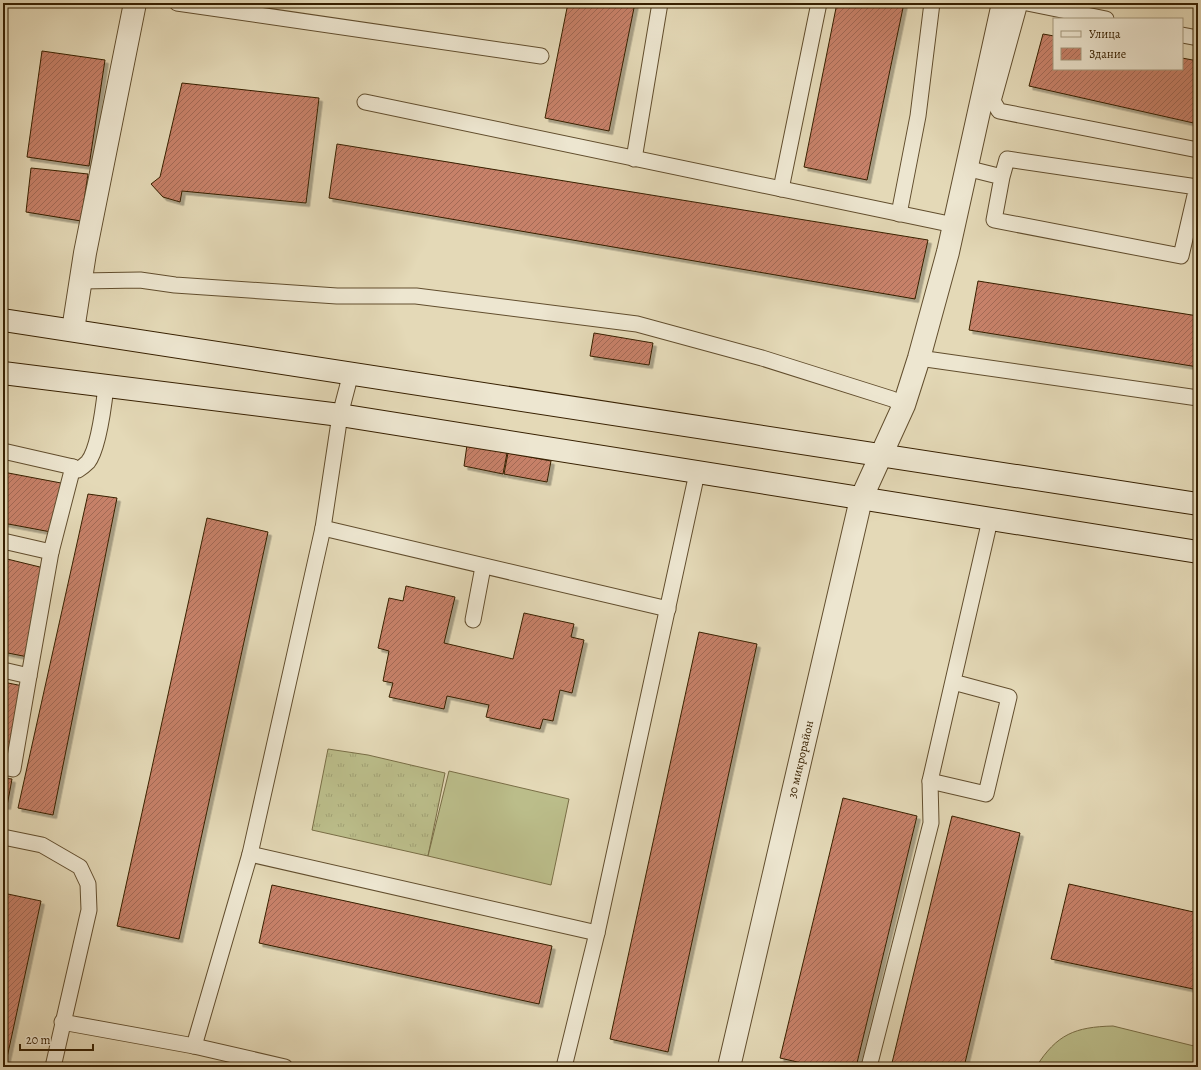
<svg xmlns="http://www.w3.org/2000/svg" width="1201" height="1070" viewBox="0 0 1201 1070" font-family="Alegreya,serif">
	<defs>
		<pattern id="grass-tufts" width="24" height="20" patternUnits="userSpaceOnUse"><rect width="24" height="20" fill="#bbbd8a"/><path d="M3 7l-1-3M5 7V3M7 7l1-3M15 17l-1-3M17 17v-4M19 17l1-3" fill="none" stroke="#a1a275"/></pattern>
		<pattern id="building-hatch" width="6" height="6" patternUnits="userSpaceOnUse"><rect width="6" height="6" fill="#c78169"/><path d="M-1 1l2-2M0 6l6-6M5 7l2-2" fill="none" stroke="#a26954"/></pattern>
		<filter id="shadow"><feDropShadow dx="3.5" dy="3.5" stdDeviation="0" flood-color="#0004"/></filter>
	</defs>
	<rect width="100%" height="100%" fill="#e4d9b7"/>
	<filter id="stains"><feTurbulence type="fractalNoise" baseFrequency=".005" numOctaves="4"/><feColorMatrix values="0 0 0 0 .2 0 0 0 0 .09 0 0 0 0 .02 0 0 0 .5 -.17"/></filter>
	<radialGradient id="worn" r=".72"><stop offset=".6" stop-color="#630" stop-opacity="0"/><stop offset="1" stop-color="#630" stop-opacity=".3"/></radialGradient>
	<path fill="url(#grass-tufts)" stroke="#796e46" d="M328,749L368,755L445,773L428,856L312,830Z"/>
	<g fill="#bbbd8a" stroke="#796e46">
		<path d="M449,771L569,799L551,885L428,856Z"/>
		<path d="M1113,1026L1198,1047V1067H1036C1057,1034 1075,1027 1113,1026Z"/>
	</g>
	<g fill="url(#building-hatch)" stroke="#372001" filter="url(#shadow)">
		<path d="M568,3H635L609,131L545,118Z"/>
		<path d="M837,3H904L867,180L804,167Z"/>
		<path d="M1043,34L1054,36V69H1182V58L1198,61V124L1029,86Z"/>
		<path d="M42,51L105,60L89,166L27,157Z"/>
		<path d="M182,83L319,98L306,203L182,191L180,202L163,197L151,184L160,177Z"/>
		<path d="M337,144L928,240L915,299L329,198Z"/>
		<path d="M31,168L88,174L81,221L26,212Z"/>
		<path d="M978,281L1198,316V367L969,330Z"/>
		<path d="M594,333L653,343L649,365L590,356Z"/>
		<path d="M467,445L507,453L503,474L464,466Z"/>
		<path d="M508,453L551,461L547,482L504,474Z"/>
		<path d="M3,472L61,483L51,532L3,523Z"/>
		<path d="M88,494L117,498L53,815L18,808Z"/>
		<path d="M207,518L268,532L179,939L117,926Z"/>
		<path d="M3,558L44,568L28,657L3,652Z"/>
		<path d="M406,586L455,597L444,643L513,659L524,613L574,624L571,637L584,640L572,693L560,690L553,721L543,719L540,729L486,717L489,705L447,696L444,709L389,697L393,683L383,681L389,651L378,648L389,598L403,601Z"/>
		<path d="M699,632L757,644L668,1052L610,1039Z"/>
		<path d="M3,682L23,686L10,759L3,758Z"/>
		<path d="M3,778L12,779L7,806L3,805Z"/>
		<path d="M843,798L917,816L856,1067H819L780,1058Z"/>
		<path d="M952,816L1020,833L964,1067H891Z"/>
		<path d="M1069,884L1198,913V990L1051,959Z"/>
		<path d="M272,885L552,946L539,1004L259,943Z"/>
		<path d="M3,893L41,901L5,1067H3Z"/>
	</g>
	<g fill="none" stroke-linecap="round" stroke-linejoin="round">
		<defs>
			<g id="lane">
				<path d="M177,3L541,56"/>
				<path d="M1020,3L993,101L999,111L1198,150"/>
				<path d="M1027,3L1106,19"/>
				<path d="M1182,35L1198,38"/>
				<path d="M365,102L954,225"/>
				<path d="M634,159L660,3"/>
				<path d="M966,168L1002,177L1007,159L1197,187L1181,256L994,220L1002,177"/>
				<path d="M781,189L819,3"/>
				<path d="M899,214L918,116L932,3"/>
				<path d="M81,281L140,280L175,285L337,296H416L637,324L762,358L892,399L904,405"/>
				<path d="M919,358L1198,398"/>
				<path d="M3,451L73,467L78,470C81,468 85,465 88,462C99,448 104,404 106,386"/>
				<path d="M323,528L668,609"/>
				<path d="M3,541L51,552L29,676L3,670"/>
				<path d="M51,552L73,467"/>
				<path d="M473,620L483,567"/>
				<path d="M953,682L1009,697L986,794L930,781L990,520"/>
				<path d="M3,767L13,769L29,676"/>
				<path d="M3,837L42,845L80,867L88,884L89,910L53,1067"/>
				<path d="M250,854L597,933"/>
				<path d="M62,1022L194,1046L285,1067"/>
				<path d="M194,1046L250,854L323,528L340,415L351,373"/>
				<path d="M564,1067L597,933L697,473"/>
				<path d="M869,1067L931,823L930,781"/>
			</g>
			<g id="street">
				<path d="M73,330L85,253L135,3"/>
				<path id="s1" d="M729,1067L861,499L904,405L919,358L948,252L1003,3"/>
			</g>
			<g id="secondary">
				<path d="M3,320L1198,504"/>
				<path d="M3,373L340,415L1198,552"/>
			</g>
		</defs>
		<use href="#lane" stroke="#624e2e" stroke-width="17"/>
		<use href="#street" stroke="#624e2e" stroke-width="24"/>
		<use href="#secondary" stroke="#372001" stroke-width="24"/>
		<use href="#lane" stroke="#ede6d0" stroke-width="15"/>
		<use href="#street" stroke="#ede6d0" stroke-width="22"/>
		<use href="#secondary" stroke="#ede6d0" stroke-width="22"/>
	</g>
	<g text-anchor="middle" stroke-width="3" stroke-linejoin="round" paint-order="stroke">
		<g font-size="12" fill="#372001" stroke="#ede6d0">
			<text dy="4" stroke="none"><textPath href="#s1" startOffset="316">30 микрорайон</textPath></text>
		</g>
	</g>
	<rect width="1201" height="1070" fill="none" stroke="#e4d9b7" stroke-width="16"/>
	<rect x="4" y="4" width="1193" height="1062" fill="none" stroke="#372001" stroke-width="2"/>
	<rect x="8" y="8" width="1185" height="1054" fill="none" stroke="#372001"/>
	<rect x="1053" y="18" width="130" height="52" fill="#ede6d0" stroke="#a4977d"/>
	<rect x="1061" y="31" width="20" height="6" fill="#ede6d0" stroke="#a4977d"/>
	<text x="1089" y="38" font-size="12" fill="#372001">Улица</text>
	<rect x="1061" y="48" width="20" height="12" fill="url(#building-hatch)" stroke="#a4977d"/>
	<text x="1089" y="58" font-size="12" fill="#372001">Здание</text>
	<path d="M20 1044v6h73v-6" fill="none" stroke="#372001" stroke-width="2"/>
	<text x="26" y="1044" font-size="12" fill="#372001" stroke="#ede6d0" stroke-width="3" paint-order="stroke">20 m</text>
	<rect width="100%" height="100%" filter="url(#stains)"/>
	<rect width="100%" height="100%" fill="url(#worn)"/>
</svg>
